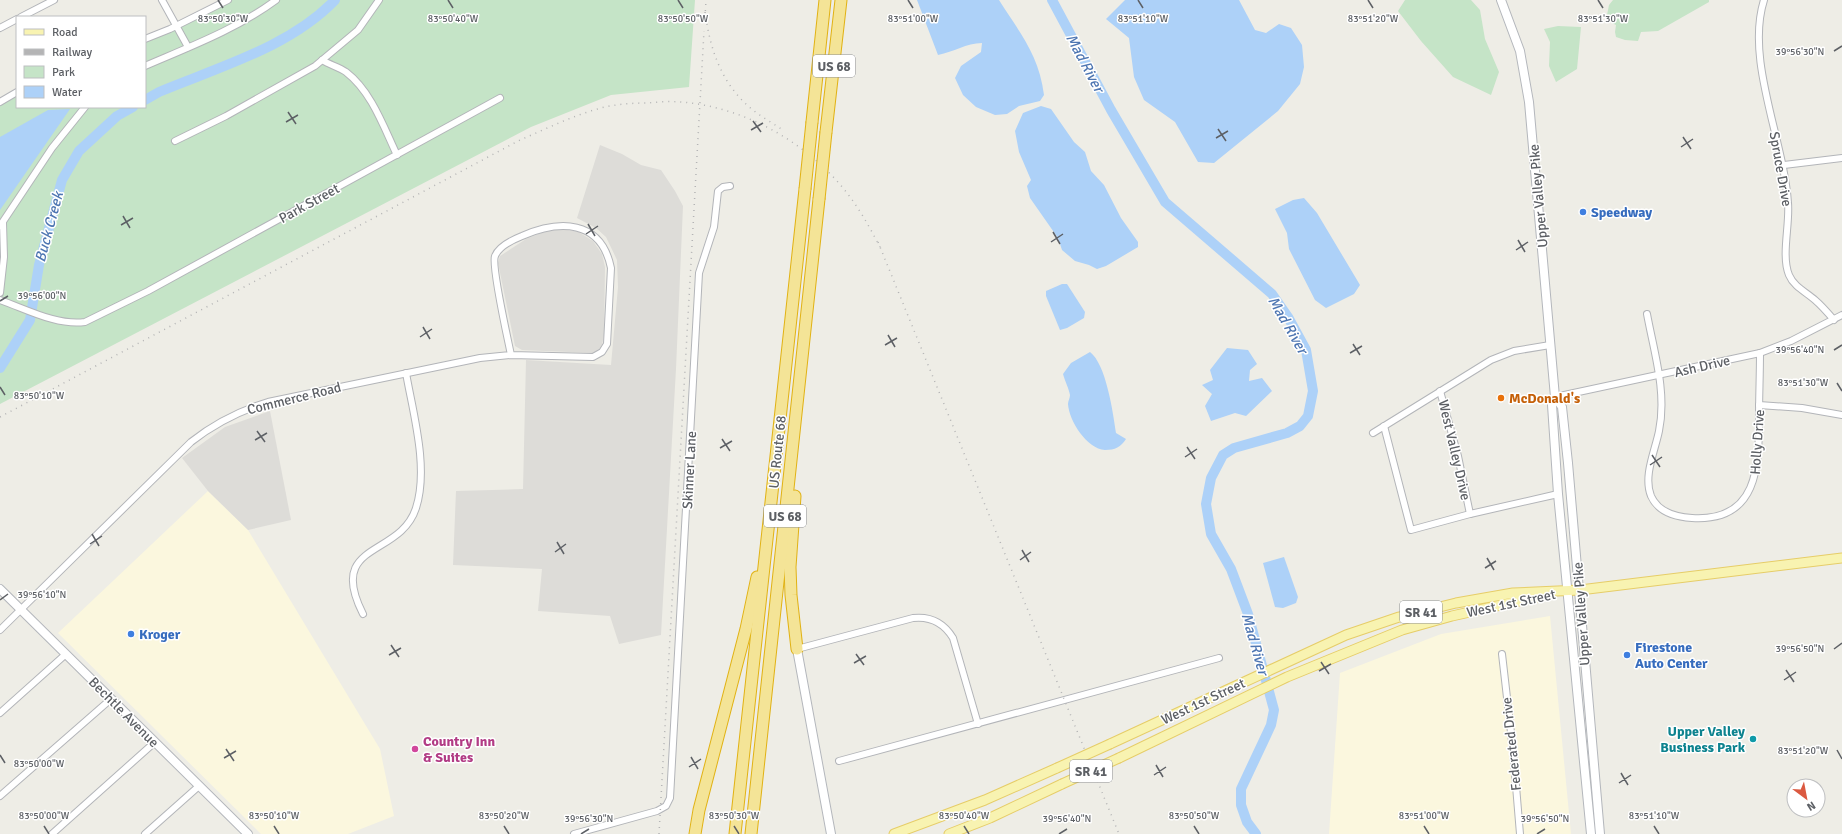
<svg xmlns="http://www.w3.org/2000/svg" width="1842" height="834" viewBox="0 0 1842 834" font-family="Signika,sans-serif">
	<rect width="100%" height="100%" fill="#eeede6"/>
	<g fill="#fbf7de">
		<path d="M208,491L248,530L380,749L394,816L348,834H261L58,633Z"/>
		<path d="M1550,616L1571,834H1329L1340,673L1441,634Z"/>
	</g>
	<g fill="#dddcd8">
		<path d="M600,145L622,154L641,165L661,170L675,191L683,206L676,369L661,635L619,644L610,616L538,611L542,569L453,565L456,491L523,489L526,360L611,365L618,287L617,260L606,237L596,228L577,218Z"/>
		<path d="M558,229L577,231L593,241L602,254L605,267L604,335L602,345L598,351L592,353L522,350L515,346L498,263L500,256L526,239L541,233Z"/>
		<path d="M270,411L291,520L248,530L208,491L182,458L225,427Z"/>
	</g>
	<g fill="#c5e4c7">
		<path d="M224,0H695L689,87L611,95L531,127L0,404V103L17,92V107H145V39Z"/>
		<path d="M1405,0H1471L1480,10L1485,39L1499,72L1491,95L1453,77L1421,41L1398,11Z"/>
		<path d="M1613,0H1709V2L1658,31L1641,32L1638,41L1625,40L1616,37L1615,32L1616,25L1606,20L1609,5Z"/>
		<path d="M1558,26L1581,27L1577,69L1556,82L1549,66L1550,42L1544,29Z"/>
	</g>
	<g fill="#add1f8">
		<path d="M917,0H999C1020,33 1039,55 1044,95L1040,101L1019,106L1007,114L995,115L976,107L963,95L955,78L961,66L981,52L982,43C966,43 954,52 938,55Z"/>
		<path d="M1125,0H1239L1255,30L1266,33L1279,24L1291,28L1302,45L1304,67L1300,84L1278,111L1214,163L1198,162L1175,122L1144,100L1134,77L1129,38L1106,19Z"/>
		<path d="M1041,106L1051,109L1074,142L1085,152L1091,171L1104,185L1121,218L1138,242V247L1106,266L1097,269L1089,265L1075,261L1062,250L1058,238L1030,198L1027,186L1031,180L1019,152L1015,131L1023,113Z"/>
		<path d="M70,109L0,210V137L48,110Z"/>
		<path d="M1304,198L1317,213L1360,285L1354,294L1326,308L1315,300L1289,249L1287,233L1275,209L1293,200Z"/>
		<path d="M1062,284H1067L1085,312L1084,318L1067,328L1060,330L1046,296V291Z"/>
		<path d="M1227,348L1248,350L1257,364L1250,370L1249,381L1262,378L1272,391L1246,416L1235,413L1211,421L1205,406L1212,394L1202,385L1213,380L1210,370Z"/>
		<path d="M1090,352C1106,364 1113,412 1116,433L1126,439C1121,447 1115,450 1105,450C1087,449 1069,421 1068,404C1068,401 1070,398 1070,395C1069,389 1065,381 1063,374L1071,363Z"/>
		<path d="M1284,557L1298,597L1296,603L1283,608L1275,607L1263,563Z"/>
	</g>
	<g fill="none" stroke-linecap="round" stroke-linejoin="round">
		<g stroke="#add1f8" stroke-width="10">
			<path d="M1052,0L1111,110L1165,202L1272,294L1288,317L1306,350L1313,391L1308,416L1300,426L1287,433L1234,448L1223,455L1211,478L1206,504L1211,534L1231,569L1248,614L1274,710L1271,725L1241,789V805L1247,822L1256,834"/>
			<path d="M145,100L159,92C219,67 290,47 335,0"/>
			<path d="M0,368L30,320L39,265L62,180L79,151L117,116L133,107"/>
		</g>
		<defs>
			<g id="street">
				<path d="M162,0L188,47"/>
				<path d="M1764,0C1745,60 1784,140 1788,203C1790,224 1781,256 1789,275C1794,287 1806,292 1815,300C1822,306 1828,313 1834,320"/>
				<path d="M21,17L54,0"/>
				<path d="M0,28L17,19"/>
				<path d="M145,39L170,29L228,0"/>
				<path d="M322,60C330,65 339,67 346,72C372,92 384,128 397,155"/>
				<path d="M145,66C189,47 237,29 276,0"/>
				<path d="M0,102L17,92"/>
				<path d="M175,141L226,116L315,66L358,30L379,0"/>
				<path d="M1784,165L1842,158"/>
				<path d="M0,226L52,148L85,107"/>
				<path d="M0,293L4,257L3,223"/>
				<path d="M0,300C26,309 57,326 85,322L148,291L500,98"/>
				<path d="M1647,314C1654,352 1667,392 1659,431C1655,451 1643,476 1651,496C1658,512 1676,517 1692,518C1758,522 1759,467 1759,417C1759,396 1760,375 1760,353"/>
				<path d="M1440,391L1458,456L1470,514"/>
				<path d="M1555,397L1760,353L1791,341L1842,315"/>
				<path d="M1759,405L1802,408L1842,415"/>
				<path d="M1384,426L1411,530L1470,514L1558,494"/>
				<path d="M1373,433L1491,360L1514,351L1550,345"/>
				<path d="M363,614C326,541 400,558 416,508C429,468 413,413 406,373"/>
				<path d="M0,630L191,442C214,424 239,411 268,402L480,358L511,355L593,357L602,352L607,344L611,268C601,219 559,220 522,236C512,240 499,246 495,256C491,265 508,340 511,355"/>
				<path d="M797,649L913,618C931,616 944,623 953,638L978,724"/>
				<path d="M1502,654L1513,750L1520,834"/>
				<path d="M0,713L66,654"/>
				<path d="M839,761L1219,658"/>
				<path d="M0,796L111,699"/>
				<path d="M52,834L155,742"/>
				<path d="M145,834L199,786"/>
				<path d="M574,834L657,811L666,806L670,798L699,273L714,227L718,191L723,187L730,186"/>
			</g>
			<g id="secondary">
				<path d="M1501,0L1520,51L1529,102L1555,397L1552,405L1558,494L1591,834"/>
				<path d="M1555,397L1562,407L1568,463L1600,834"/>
				<path d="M0,589L248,834"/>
				<path d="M797,649L831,834"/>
			</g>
			<g id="primary">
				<path d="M1110,744L1346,635L1399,617L1456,603L1513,593L1580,590L1842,558"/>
				<path d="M1119,758L1287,677L1402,630L1452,616L1541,596"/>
				<path d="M894,834L985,800L1057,768"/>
				<path d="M949,834L990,818L1062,784"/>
			</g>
			<g id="highway">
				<path d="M812,122L825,0"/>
				<path d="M826,132L841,0"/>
				<path d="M795,496L790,567L791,595L797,649"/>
				<path d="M695,834L699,810L746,629L757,577"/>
				<path d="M735,834L805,189"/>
				<path d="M751,834L819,199"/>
			</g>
		</defs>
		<use href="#street" stroke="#b3b5b9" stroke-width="8"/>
		<use href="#secondary" stroke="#b4b7bc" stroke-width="10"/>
		<use href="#primary" stroke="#e6cd68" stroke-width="11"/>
		<use href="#highway" stroke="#e1b214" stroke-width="13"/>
		<use href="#street" stroke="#fff" stroke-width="6"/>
		<use href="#secondary" stroke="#fff" stroke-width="8"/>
		<use href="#primary" stroke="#f8f3b1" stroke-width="9"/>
		<use href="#highway" stroke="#f4e497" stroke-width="11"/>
		<g stroke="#b4b4b5" stroke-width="1.5" stroke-dasharray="1 5" stroke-linecap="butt">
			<path d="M705,12C710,48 720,80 747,105C758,115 771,122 783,130"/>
			<path d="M705,17L706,0"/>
			<path d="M878,242L1119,834"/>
			<path d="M0,417L520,140C548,128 576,114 605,107C619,104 633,103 647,103C658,102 670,101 681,102C743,107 803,140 843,188C858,206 869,226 880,247"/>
			<path d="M659,834L704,31"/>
		</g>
		<defs>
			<g id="primary-bridge">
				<path d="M1057,768L1110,744"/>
				<path d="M1062,784L1119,758"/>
			</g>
			<g id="highway-bridge">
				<path d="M805,189L812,122"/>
				<path d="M819,199L826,132"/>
			</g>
		</defs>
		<use href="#primary-bridge" stroke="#e6cd68" stroke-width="11" stroke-linecap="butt"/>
		<use href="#highway-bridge" stroke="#e1b214" stroke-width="13" stroke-linecap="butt"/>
		<use href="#primary-bridge" stroke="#f8f3b1" stroke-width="9"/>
		<use href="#highway-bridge" stroke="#f4e497" stroke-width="11"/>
	</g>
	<path fill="none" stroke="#5d6065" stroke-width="1.5" d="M218,0L223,8M448,0L453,8M678,0L683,8M908,0L913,8M1138,0L1143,8M1368,0L1373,8M1598,0L1603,8M1834,51L1842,46M288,112L296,124M753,121L761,132M286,122L298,115M1218,129L1226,141M751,130L763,123M1683,137L1691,149M1216,138L1228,131M1681,147L1693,139M123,216L130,228M588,224L595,236M121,225L133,218M1053,232L1060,244M586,234L598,226M1518,240L1525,252M1051,242L1063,234M1516,250L1528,242M0,301L8,296M423,327L430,339M888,335L895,347M420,337L432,329M1353,344L1360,355M885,345L897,338M1834,350L1842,345M1350,353L1362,346M1837,383L1842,391M0,387L5,395M257,431L265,442M722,439L730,451M255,440L267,433M1187,447L1195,459M720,448L732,441M1652,455L1660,467M1185,457L1197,449M1650,465L1662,457M92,534L99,546M557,542L564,554M90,544L102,536M1022,550L1029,562M555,552L566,544M1487,558L1494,570M1020,560L1031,552M1485,568L1496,561M0,600L8,594M391,645L399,657M1834,649L1842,643M856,654L864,665M389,655L401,648M1321,662L1329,674M854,663L866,656M1786,670L1794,682M1319,671L1331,664M1784,680L1796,672M226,749L234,761M1837,750L1842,759M0,755L5,763M691,757L698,769M224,758L236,751M1156,765L1163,777M689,767L701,759M1621,773L1628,785M1154,775L1166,767M1619,783L1631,775M44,826L49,834M274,826L279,834M504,826L509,834M734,826L739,834M964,826L969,834M1194,826L1199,834M1424,826L1429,834M1654,826L1659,834M581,834L589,829M1059,834L1067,829M1537,834L1545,829"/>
	<g fill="#3f7fe0" stroke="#fff" stroke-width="1.5">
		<circle cx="1583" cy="212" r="4"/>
		<circle cx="131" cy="634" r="4"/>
		<circle cx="1627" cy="655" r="4"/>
	</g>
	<circle fill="#e8710a" stroke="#fff" stroke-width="1.5" cx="1501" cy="398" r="4"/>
	<circle fill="#0f9aa8" stroke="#fff" stroke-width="1.5" cx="1753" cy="739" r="4"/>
	<circle fill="#d1479c" stroke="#fff" stroke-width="1.5" cx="415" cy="749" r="4"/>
	<g text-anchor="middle" stroke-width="3" stroke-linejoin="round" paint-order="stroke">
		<g fill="#fff" stroke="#8e9093" stroke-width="1">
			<rect x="813" y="55" width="42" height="22" rx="3"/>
			<rect x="764" y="505" width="42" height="22" rx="3"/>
			<rect x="1400" y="601" width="42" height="22" rx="3"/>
			<rect x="1070" y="760" width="42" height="22" rx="3"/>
		</g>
		<g font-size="13" font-weight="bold" fill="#5d6065">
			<text x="834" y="71">US 68</text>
			<text x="785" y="521">US 68</text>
			<text x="1421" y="617">SR 41</text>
			<text x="1091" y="776">SR 41</text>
		</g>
		<g font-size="14" fill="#5d6065" stroke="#fff">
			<text transform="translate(1781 169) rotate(80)" y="5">Spruce Drive</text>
			<text transform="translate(1538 196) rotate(-95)" y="5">Upper Valley Pike</text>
			<text transform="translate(309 203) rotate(-29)" y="5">Park Street</text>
			<text transform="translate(1702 366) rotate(-13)" y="5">Ash Drive</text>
			<text transform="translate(294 398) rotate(-14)" y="5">Commerce Road</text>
			<text transform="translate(1757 442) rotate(-86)" y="5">Holly Drive</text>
			<text transform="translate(1455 450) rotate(77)" y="5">West Valley Drive</text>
			<text transform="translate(777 452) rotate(-84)" y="5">US Route 68</text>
			<text transform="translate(689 470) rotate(-87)" y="5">Skinner Lane</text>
			<text transform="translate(1511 603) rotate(-12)" y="5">West 1st Street</text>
			<text transform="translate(1581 614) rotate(-94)" y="5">Upper Valley Pike</text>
			<text transform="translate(1203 701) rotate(-25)" y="5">West 1st Street</text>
			<text transform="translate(124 712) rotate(45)" y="5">Bechtle Avenue</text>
			<text transform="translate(1511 744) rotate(-96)" y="5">Federated Drive</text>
		</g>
		<g font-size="14" font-weight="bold" fill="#366cbe" stroke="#fff" text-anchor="start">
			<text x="1591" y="217">Speedway</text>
			<text x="139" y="639">Kroger</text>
			<text x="1635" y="652">Firestone<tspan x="1635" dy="16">Auto Center</tspan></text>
		</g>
		<g font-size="14" font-weight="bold" fill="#c56008" stroke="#fff" text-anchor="start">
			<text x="1509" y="403">McDonald's</text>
		</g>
		<g font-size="14" font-weight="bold" fill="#0d838f" stroke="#fff" text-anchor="end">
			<text x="1745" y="736">Upper Valley<tspan x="1745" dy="16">Business Park</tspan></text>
		</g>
		<g font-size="14" font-weight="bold" fill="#b23c85" stroke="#fff" text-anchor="start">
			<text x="423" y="746">Country Inn<tspan x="423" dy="16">&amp; Suites</tspan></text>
		</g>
		<g font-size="15" font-style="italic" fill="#4e76b2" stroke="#fff">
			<text transform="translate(1085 63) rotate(62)" y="5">Mad River</text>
			<text transform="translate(49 227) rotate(-75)" y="5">Buck Creek</text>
			<text transform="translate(1288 325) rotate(60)" y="5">Mad River</text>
			<text transform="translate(1255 644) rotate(74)" y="5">Mad River</text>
		</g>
	</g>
	<g font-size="10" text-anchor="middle" fill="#5d6065" stroke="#fff" stroke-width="3" stroke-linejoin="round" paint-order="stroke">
		<text x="223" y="22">83°50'30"W</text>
		<text x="453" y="22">83°50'40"W</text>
		<text x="683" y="22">83°50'50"W</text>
		<text x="913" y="22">83°51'00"W</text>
		<text x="1143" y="22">83°51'10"W</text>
		<text x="1373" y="22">83°51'20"W</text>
		<text x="1603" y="22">83°51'30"W</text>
		<text x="1800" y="55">39°56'30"N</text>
		<text x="42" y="299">39°56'00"N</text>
		<text x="1800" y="353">39°56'40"N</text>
		<text x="1803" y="386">83°51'30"W</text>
		<text x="39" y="399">83°50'10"W</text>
		<text x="42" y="598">39°56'10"N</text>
		<text x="1800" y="652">39°56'50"N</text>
		<text x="1803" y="754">83°51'20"W</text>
		<text x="39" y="767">83°50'00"W</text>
		<text x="44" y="819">83°50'00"W</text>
		<text x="274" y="819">83°50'10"W</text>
		<text x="504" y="819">83°50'20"W</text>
		<text x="734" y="819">83°50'30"W</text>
		<text x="964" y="819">83°50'40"W</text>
		<text x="1194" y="819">83°50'50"W</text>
		<text x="1424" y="819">83°51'00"W</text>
		<text x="1654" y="819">83°51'10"W</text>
		<text x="589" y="822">39°56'30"N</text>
		<text x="1067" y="822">39°56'40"N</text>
		<text x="1545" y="822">39°56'50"N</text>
	</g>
	<rect x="16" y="16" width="130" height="92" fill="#ffffff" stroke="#bebfc1"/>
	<rect x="24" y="29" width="20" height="6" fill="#f8f3b1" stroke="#bebfc1"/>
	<text x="52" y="36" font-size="12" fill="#5d6065">Road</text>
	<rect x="24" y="49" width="20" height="6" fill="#b4b4b5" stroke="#bebfc1"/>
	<text x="52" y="56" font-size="12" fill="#5d6065">Railway</text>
	<rect x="24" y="66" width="20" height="12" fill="#c5e4c7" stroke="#bebfc1"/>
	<text x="52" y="76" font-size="12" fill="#5d6065">Park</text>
	<rect x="24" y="86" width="20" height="12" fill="#add1f8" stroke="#bebfc1"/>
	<text x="52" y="96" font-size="12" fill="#5d6065">Water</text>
	<g transform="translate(1806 798) rotate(148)"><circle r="19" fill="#ffffff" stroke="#bebfc1"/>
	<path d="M0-3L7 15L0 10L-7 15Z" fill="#db5940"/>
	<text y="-6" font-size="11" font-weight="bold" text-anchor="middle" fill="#5d6065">N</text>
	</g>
</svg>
